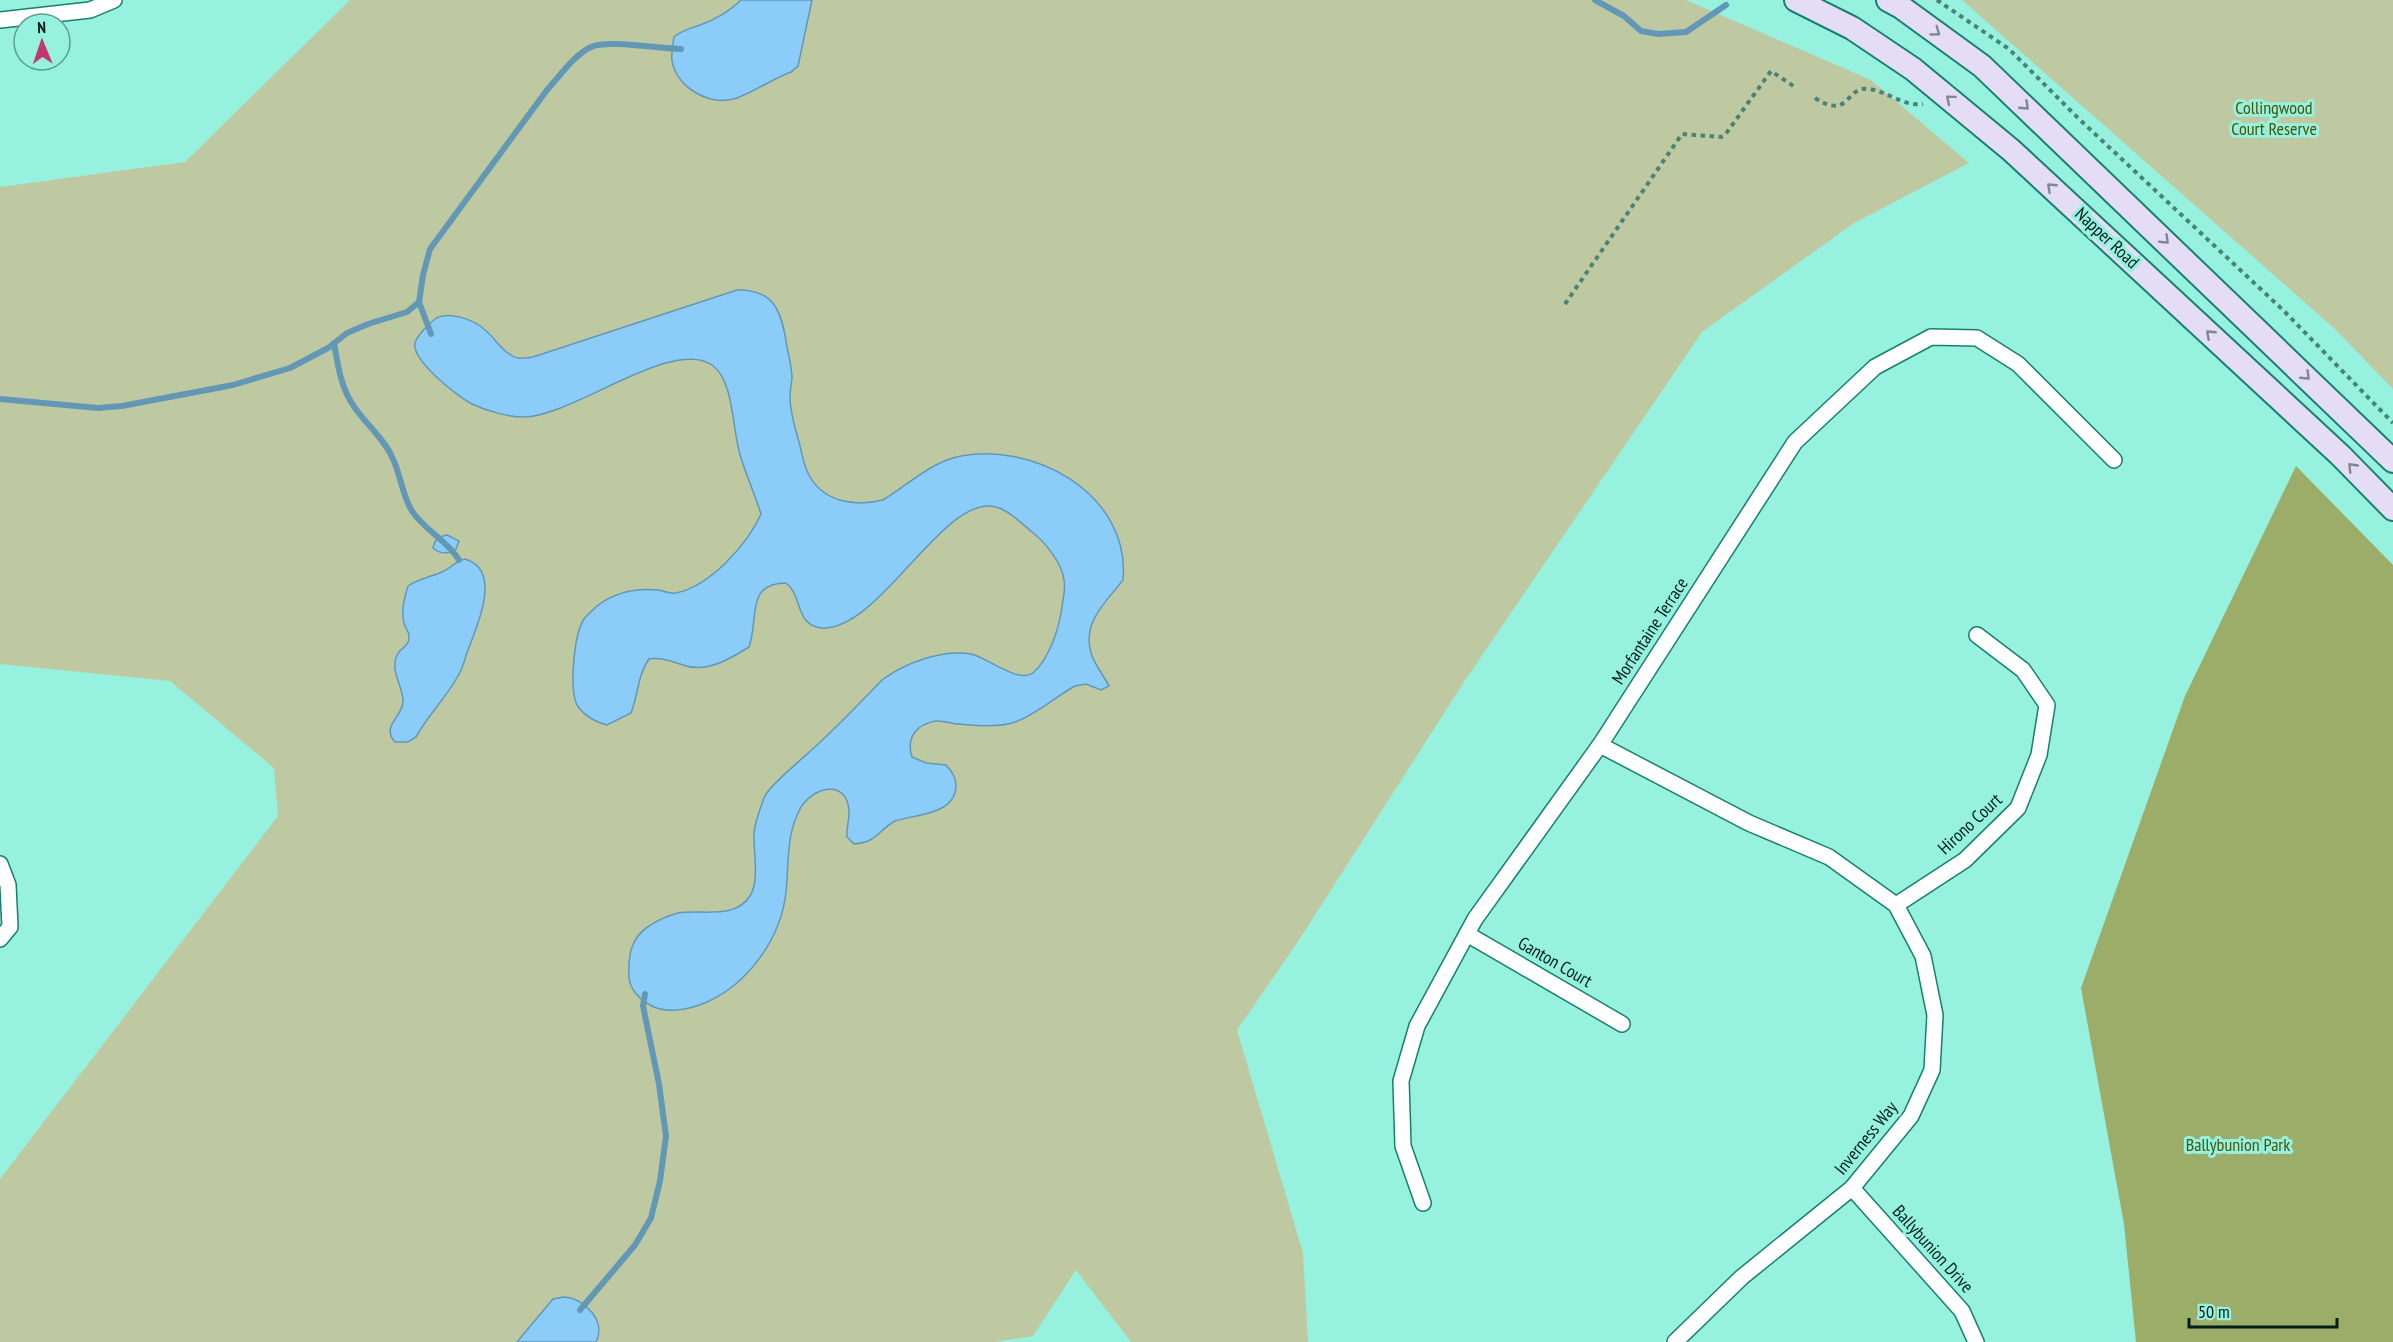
<svg xmlns="http://www.w3.org/2000/svg" width="2393" height="1342" viewBox="0 0 2393 1342" font-family="'PT Sans Narrow',sans-serif">
	<rect width="100%" height="100%" fill="#96f1df"/>
	<g fill="#bfc9a1">
		<path d="M350,0H1686L1871,80L1969,163L1854,223L1702,332L1464,682L1299,940L1237,1030L1303,1253L1308,1342H1131L1076,1270L1033,1336L995,1342H0V1179L278,816L274,768L170,681L0,664V187L185,162Z"/>
		<path d="M1962,0H2393V389L2335,329Z"/>
	</g>
	<path fill="#9cac69" d="M2296,466L2393,565V1342H2136L2124,1224L2081,988L2185,696Z"/>
	<g fill="#8bccf9" stroke="#6298b6" stroke-width="1.5">
		<path d="M741,0H812L798,66L791,72C772,79 756,91 737,98C710,107 677,88 672,61C671,54 673,45 674,37C682,30 689,29 700,25C714,20 730,11 741,0Z"/>
		<path d="M737,290C776,289 782,314 787,347C789,357 792,368 792,379C791,385 790,391 790,397C790,412 795,428 799,442C802,452 803,464 808,473C822,502 854,507 883,500C903,488 930,464 953,458C1030,438 1131,493 1123,580C1106,602 1082,622 1091,653C1094,664 1104,676 1109,686L1101,690L1086,684L1075,686C1055,697 1036,715 1015,722C998,728 976,726 959,724C952,724 943,720 936,721C916,724 906,738 912,757L926,763L946,765C952,771 956,778 956,786C955,815 916,814 895,821C877,831 878,842 854,844L847,837C846,828 850,818 849,810C846,778 812,787 800,809C786,835 789,863 786,892C781,938 749,983 707,1002C691,1009 667,1015 650,1005C640,1000 630,989 629,978C628,957 630,938 649,926C658,920 667,916 678,913C700,909 735,920 750,896C760,880 753,852 754,833C755,822 760,809 764,798C767,787 807,755 818,744C840,724 861,702 882,680C905,663 942,649 971,654C987,657 1019,685 1034,672C1050,657 1059,628 1062,607C1063,598 1066,588 1064,580C1062,563 1045,542 1032,532C1022,524 1011,512 999,508C947,487 881,631 822,628C795,626 803,596 786,583C745,583 759,620 749,647C730,659 708,672 686,666C673,662 662,657 649,659C638,674 638,695 631,713L607,725C596,722 584,716 577,705C569,689 574,634 584,619C587,615 593,610 597,606C615,592 636,588 658,590C664,591 670,594 676,593C710,586 747,545 761,514C755,495 747,477 741,458C732,433 735,381 712,365C672,337 572,417 524,417C508,417 487,411 472,404C458,397 411,360 415,343C417,336 428,324 435,319C448,310 475,320 485,330C495,338 500,349 511,355C518,360 525,358 533,357Z"/>
		<path d="M447,535L459,541L456,549C448,554 441,555 433,548C435,539 438,537 447,535Z"/>
		<path d="M465,559C503,570 477,626 468,650C465,658 463,668 458,676C446,698 428,715 416,737L408,742H395C380,725 404,717 403,700C402,684 390,671 397,655C401,647 410,646 409,636C409,631 405,628 404,623C401,611 404,599 408,586C419,578 432,577 444,571C452,567 456,561 465,559Z"/>
		<path d="M564,1297C584,1298 607,1321 596,1342H517L553,1299Z"/>
	</g>
	<g fill="none" stroke-linecap="round" stroke-linejoin="round">
		<g stroke="#6298b6" stroke-width="6">
			<path d="M1595,0L1624,16L1641,31L1658,34L1686,32L1726,5"/>
			<path d="M419,302L431,334"/>
			<path d="M334,343C338,366 341,389 355,408C367,425 385,440 393,459C401,476 402,495 412,511C425,531 447,540 459,560"/>
			<path d="M0,399L98,408L122,406L233,385L290,368L328,348L347,333L368,324L407,312L419,302L423,275L430,249L547,90C560,76 574,55 591,47C607,39 660,49 681,49"/>
			<path d="M580,1310L635,1245L651,1218L660,1181L666,1136L659,1084L643,1006L645,994"/>
		</g>
		<defs>
			<g id="street">
				<path d="M0,20L90,10L114,0"/>
				<path d="M1600,745L1749,823L1829,857L1896,905L1923,956L1935,1015L1932,1070L1911,1116L1852,1188L1742,1277L1675,1342"/>
				<path d="M0,864L8,885L10,927L0,939"/>
				<path d="M1896,905L1965,860L2018,808L2039,755L2047,705L2023,670L1977,635"/>
				<path d="M1467,934L1622,1024"/>
				<path d="M1852,1188L1962,1311L1976,1342"/>
				<path d="M1423,1203L1403,1146L1401,1081L1417,1026L1475,919L1600,745L1795,442L1875,367L1931,337L1977,338L2018,364L2114,460"/>
			</g>
			<g id="secondary">
				<path d="M1796,0L1852,28L1913,69L2011,150L2340,455L2393,509"/>
				<path d="M1888,0L1901,7L1982,66L2393,461"/>
			</g>
		</defs>
		<use href="#street" stroke="#187f6f" stroke-width="18"/>
		<use href="#secondary" stroke="#187f6f" stroke-width="26"/>
		<g stroke="#498378" stroke-width="4" stroke-dasharray="4.5 4.5" stroke-linecap="butt">
			<path d="M1937,0L2009,49L2079,119L2283,310L2393,423"/>
			<path d="M1815,98C1851,121 1845,85 1869,89C1887,91 1904,107 1923,104"/>
			<path d="M1565,304L1682,134L1721,137L1725,135L1771,71L1795,87"/>
		</g>
		<use href="#street" stroke="#fff" stroke-width="15"/>
		<use href="#secondary" stroke="#e5dcf5" stroke-width="22"/>
	</g>
	<defs><path id="oneway-chevron" d="M-2-3.5L2.5 0L-2 3.5" fill="none" stroke-width="1.6" stroke-linecap="round" stroke-linejoin="round" transform="scale(1.5)"/></defs>
	<g stroke="#7f8792">
		<use href="#oneway-chevron" transform="translate(1936 32) rotate(36)"/>
		<use href="#oneway-chevron" transform="translate(1950 99) rotate(-140)"/>
		<use href="#oneway-chevron" transform="translate(2025 106) rotate(43)"/>
		<use href="#oneway-chevron" transform="translate(2051 187) rotate(-137)"/>
		<use href="#oneway-chevron" transform="translate(2165 240) rotate(44)"/>
		<use href="#oneway-chevron" transform="translate(2210 334) rotate(-137)"/>
		<use href="#oneway-chevron" transform="translate(2306 376) rotate(44)"/>
		<use href="#oneway-chevron" transform="translate(2352 467) rotate(-134)"/>
	</g>
	<g text-anchor="middle" stroke-width="6" stroke-linejoin="round" paint-order="stroke">
		<g font-size="18" fill="#485505" stroke="#96f1df">
			<text x="2274" y="114">Collingwood<tspan x="2274" dy="21">Court Reserve</tspan></text>
			<text x="2238" y="1151">Ballybunion Park</text>
		</g>
		<g font-size="18" fill="#021f1a" stroke="#96f1df">
			<text transform="translate(2107 238) rotate(43)" y="6">Napper Road</text>
			<text transform="translate(1650 631) rotate(-57)" y="6">Morfantaine Terrace</text>
			<text transform="translate(1970 824) rotate(-43)" y="6">Hirono Court</text>
			<text transform="translate(1555 962) rotate(30)" y="6">Ganton Court</text>
			<text transform="translate(1866 1138) rotate(-51)" y="6">Inverness Way</text>
			<text transform="translate(1933 1249) rotate(48)" y="6">Ballybunion Drive</text>
		</g>
	</g>
	<g transform="translate(42 42) rotate(358)"><circle r="28" fill="#96f1df" stroke="#5b9d90" stroke-width="1.5"/>
	<path d="M0-4.5L10 22L0 15L-10 22Z" fill="#c23770"/>
	<text y="-9" font-size="16" font-weight="bold" text-anchor="middle" fill="#021f1a">N</text>
	</g>
	<path d="M2189 1318v9h148v-9" fill="none" stroke="#021f1a" stroke-width="3"/>
	<text x="2198" y="1318" font-size="18" fill="#021f1a" stroke="#96f1df" stroke-width="4.5" paint-order="stroke">50 m</text>
</svg>
